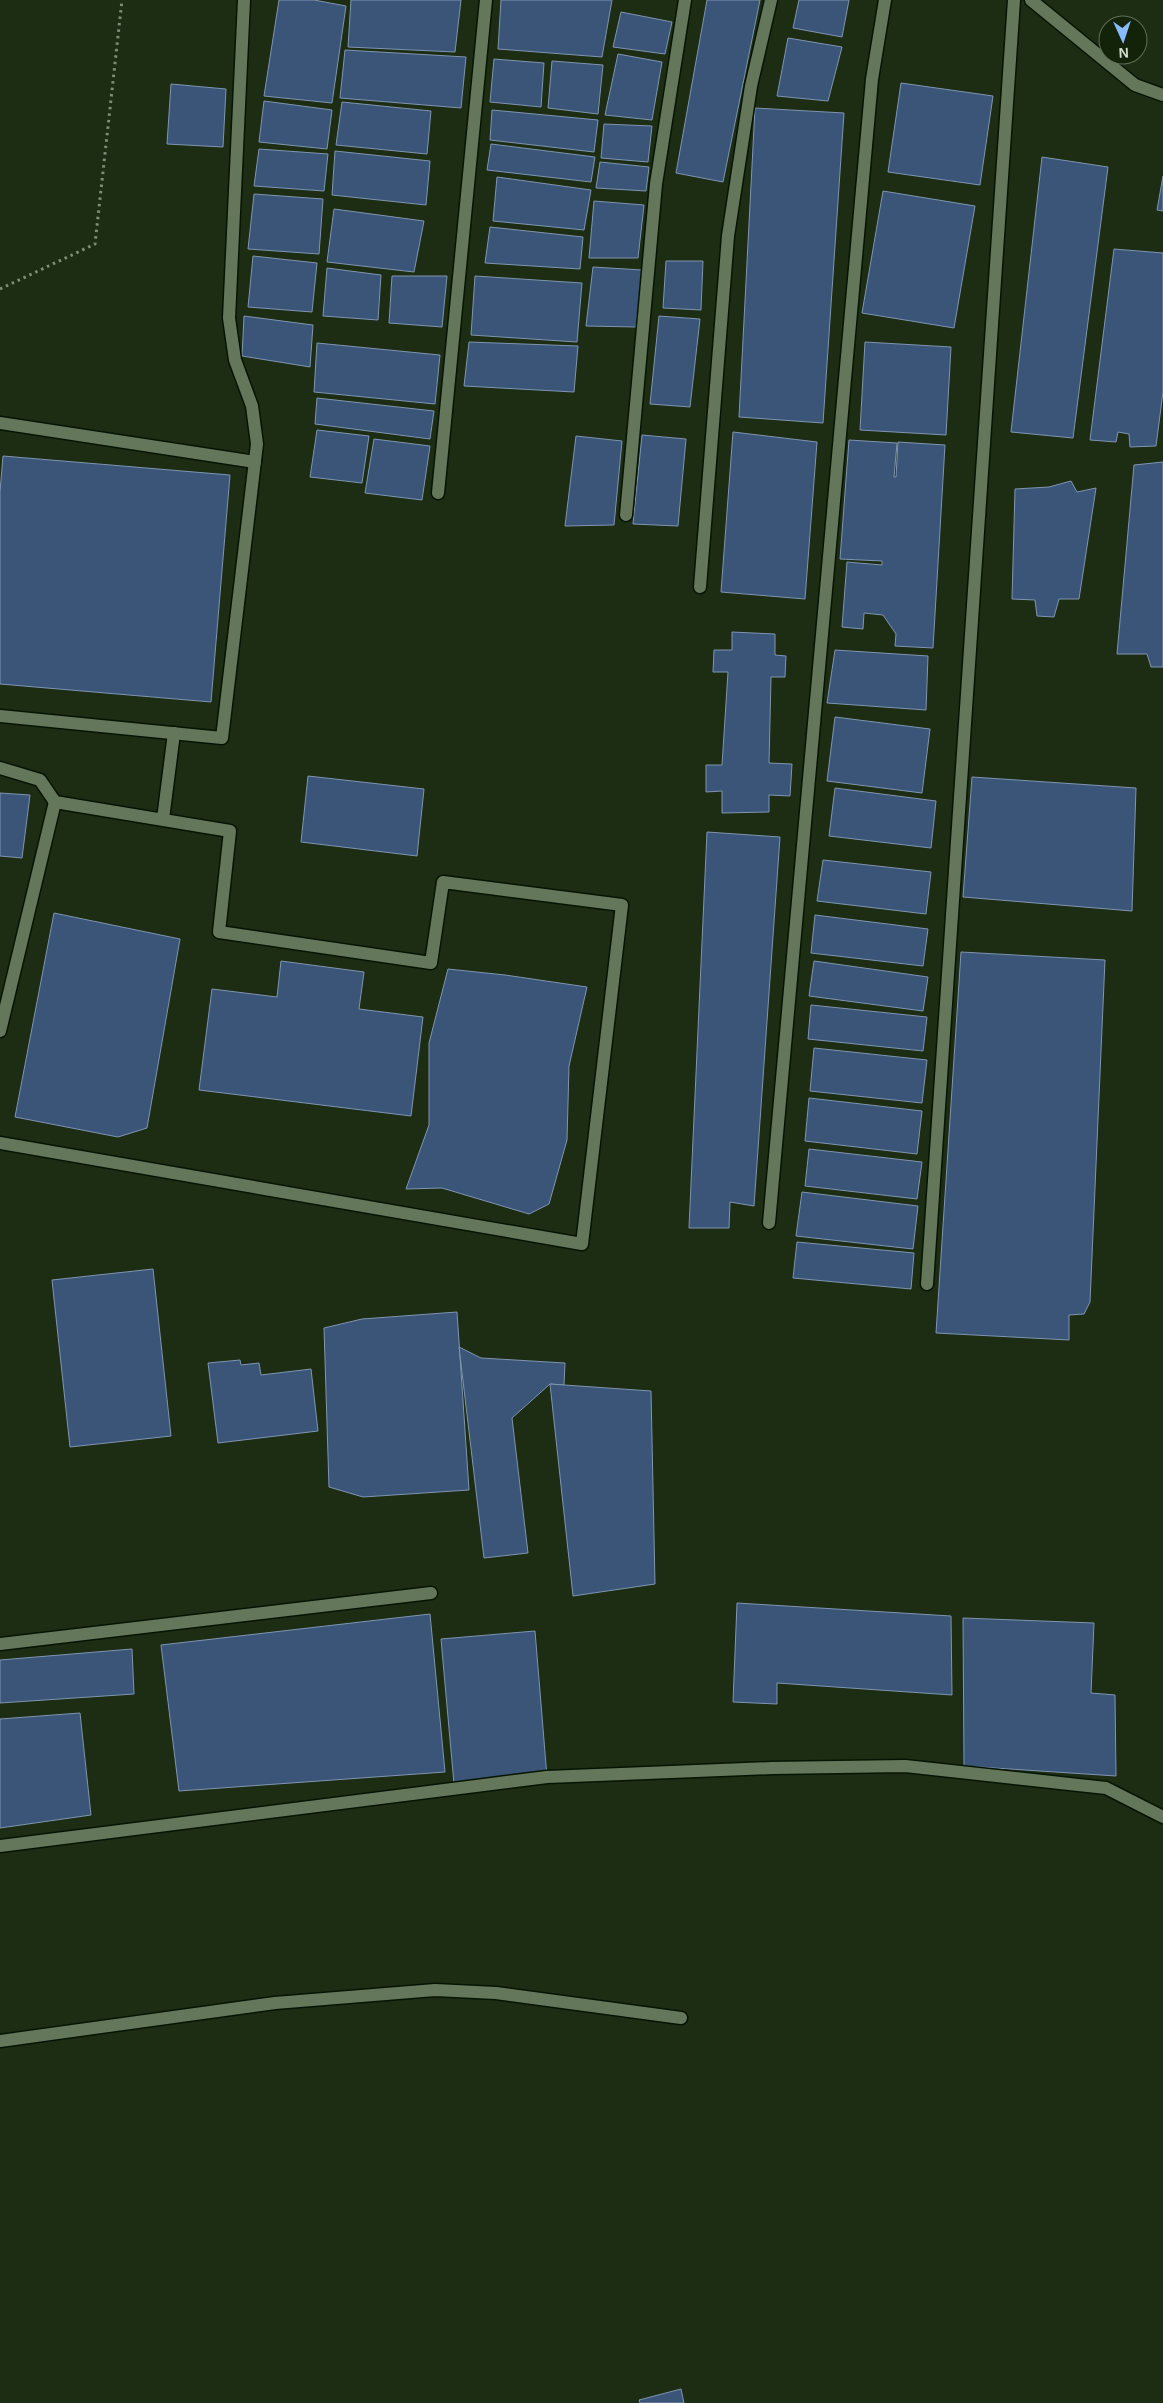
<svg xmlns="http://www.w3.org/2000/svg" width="1163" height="2403" viewBox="0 0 1163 2403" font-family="Arial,sans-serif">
	<rect width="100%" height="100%" fill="#1d2d14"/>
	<g fill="#3a5578" stroke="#8095b1">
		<path d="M279,0H314L346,6L332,103L264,96Z"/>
		<path d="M351,0H461L455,52L348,47Z"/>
		<path d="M501,0H612L602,57L498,49Z"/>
		<path d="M707,0H760L723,182L676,173Z"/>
		<path d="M799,0H849L842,37L793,28Z"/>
		<path d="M621,12L672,22L665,54L613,47Z"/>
		<path d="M788,38L842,47L828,101L777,96Z"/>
		<path d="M345,50L466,57L461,108L340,98Z"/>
		<path d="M618,54L662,62L652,120L605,115Z"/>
		<path d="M494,59L544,63L541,107L490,102Z"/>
		<path d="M552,61L603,65L598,114L548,108Z"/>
		<path d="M901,83L993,96L980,185L888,172Z"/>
		<path d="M171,84L226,89L223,147L167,144Z"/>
		<path d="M264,101L332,110L327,149L259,142Z"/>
		<path d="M342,102L431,111L427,154L336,145Z"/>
		<path d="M755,108L844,113L823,423L739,417Z"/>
		<path d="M492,110L598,120L594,152L490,140Z"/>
		<path d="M604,124L652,126L648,162L601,158Z"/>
		<path d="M491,144L595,157L591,182L487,170Z"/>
		<path d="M259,149L328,154L324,191L254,186Z"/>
		<path d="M335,151L430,161L426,205L332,195Z"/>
		<path d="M1042,157L1108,167L1073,438L1011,432Z"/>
		<path d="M600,162L649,167L646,191L596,188Z"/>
		<path d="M1163,176V211L1157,210Z"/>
		<path d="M497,177L591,190L584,230L493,221Z"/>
		<path d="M883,191L975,206L954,328L862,313Z"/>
		<path d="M254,194L323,199L319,254L248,249Z"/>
		<path d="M594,201L644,205L638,258H589Z"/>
		<path d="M334,209L424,221L414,272L327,262Z"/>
		<path d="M490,227L583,237L580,269L485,263Z"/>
		<path d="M1114,249L1163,253V392L1156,446L1130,447L1129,434L1118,432L1116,442L1090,440Z"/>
		<path d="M253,256L317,263L312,312L248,307Z"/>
		<path d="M666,261H703L701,310L663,308Z"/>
		<path d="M593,267L642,270L636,327L586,326Z"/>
		<path d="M327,268L381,275L378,320L323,316Z"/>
		<path d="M392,276H447L442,327L389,323Z"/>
		<path d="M475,276L582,283L577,342L471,335Z"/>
		<path d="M244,316L313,325L310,367L242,356Z"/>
		<path d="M659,316L700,319L690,407L650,404Z"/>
		<path d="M469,342L578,346L574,392L464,386Z"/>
		<path d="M865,342L951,347L946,435L860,430Z"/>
		<path d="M317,343L440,355L435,404L314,392Z"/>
		<path d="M317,398L434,411L430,439L315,424Z"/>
		<path d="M317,430L369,436L362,483L310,477Z"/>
		<path d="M733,432L817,442L805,599L721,592Z"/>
		<path d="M642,435L686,439L678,526L633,524Z"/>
		<path d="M576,436L622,441L614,525L565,526Z"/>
		<path d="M374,439L430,446L422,500L365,493Z"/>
		<path d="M849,440L897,443L894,477H896L898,442L945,445L933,648L895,646L896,634L883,615L864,613L863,629L842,627L847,562L882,565V561L840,559Z"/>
		<path d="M3,456L230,475L211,702L0,684V492Z"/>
		<path d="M1163,462V667H1151L1147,654H1117L1134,465Z"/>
		<path d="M1071,481L1077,492L1096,488L1079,599H1059L1054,617L1037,616L1035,600L1012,599L1015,489L1049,487Z"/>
		<path d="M732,632L775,634V655L786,656L785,677H771L769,763L792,764L790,796L769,795V812L722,813V791L706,792V765H722L728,672H713L714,650H732Z"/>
		<path d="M835,650L928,656L926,710L827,703Z"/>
		<path d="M835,717L930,729L922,793L827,781Z"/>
		<path d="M308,776L424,789L417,856L301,842Z"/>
		<path d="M972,777L1136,788L1132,911L963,897Z"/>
		<path d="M835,788L936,801L931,848L829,836Z"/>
		<path d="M0,793L30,795L22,858L0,856Z"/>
		<path d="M707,832L780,837L754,1206L730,1202L729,1228H689Z"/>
		<path d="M823,860L931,872L926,914L817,901Z"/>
		<path d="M54,913L180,939L147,1128L118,1137L15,1117Z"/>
		<path d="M815,915L928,929L923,966L811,953Z"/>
		<path d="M961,952L1105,960L1090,1302L1084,1314L1069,1315V1340L936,1333Z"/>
		<path d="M281,961L364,972L359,1009L423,1017L411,1116L199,1090L212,989L277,997Z"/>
		<path d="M814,961L928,977L923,1011L809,996Z"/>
		<path d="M448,969L505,975L587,987L569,1066L567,1140L549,1204L529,1214L442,1188L406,1189L429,1125V1043Z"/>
		<path d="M811,1005L927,1017L923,1051L808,1039Z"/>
		<path d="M814,1048L927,1060L922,1103L810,1091Z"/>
		<path d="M809,1098L922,1111L917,1154L805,1141Z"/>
		<path d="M809,1149L922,1162L917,1199L805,1186Z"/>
		<path d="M802,1192L918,1206L913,1249L796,1236Z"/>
		<path d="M797,1242L914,1253L911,1289L793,1278Z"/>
		<path d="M153,1269L171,1436L70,1447L52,1280Z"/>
		<path d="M457,1312L469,1490L363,1497L329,1487L324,1328L362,1319Z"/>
		<path d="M459,1347L481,1358L565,1363L564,1385L550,1384L512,1418L528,1553L484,1558Z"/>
		<path d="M240,1360L241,1365L259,1363L261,1375L311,1369L318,1431L218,1443L208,1363Z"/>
		<path d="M550,1384L651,1391L655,1584L573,1596Z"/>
		<path d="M737,1603L951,1616L952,1695L777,1683V1704L733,1702Z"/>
		<path d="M430,1614L445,1772L179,1791L161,1645Z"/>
		<path d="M963,1618L1094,1623L1091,1693L1115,1695L1116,1776L964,1766Z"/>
		<path d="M535,1631L547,1777L454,1784L441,1639Z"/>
		<path d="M132,1649L134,1694L0,1703V1660Z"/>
		<path d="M80,1713L91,1815L0,1828V1719Z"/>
		<path d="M681,2389L684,2403H640L639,2400Z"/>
	</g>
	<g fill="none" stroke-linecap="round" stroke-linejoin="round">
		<defs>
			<g id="service">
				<path d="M0,423L255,462"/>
				<path d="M0,716L222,738L257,444L252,406L235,360L229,318L244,0"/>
				<path d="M0,768L40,780L55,802L230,831L219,932L431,963L443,882L622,905L582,1244L0,1143"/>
				<path d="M163,819L174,733"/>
				<path d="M0,1031L55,802"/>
			</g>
			<g id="minor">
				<path d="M1031,0L1135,85L1163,95"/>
				<path d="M438,493L486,0"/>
				<path d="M626,515L656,184L685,0"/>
				<path d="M700,587L728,236L751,86L771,0"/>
				<path d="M769,1223L872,79L885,0"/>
				<path d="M927,1284L1014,0"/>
				<path d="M0,1644L431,1593"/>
				<path d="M0,1846L547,1777L772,1768L905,1766L1106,1788L1163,1817"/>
				<path d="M0,2041L275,2003L435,1990L496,1993L681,2018"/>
			</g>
		</defs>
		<use href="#service" stroke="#061501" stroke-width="15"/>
		<use href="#minor" stroke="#061501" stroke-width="15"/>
		<path stroke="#7f8c78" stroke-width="3" stroke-dasharray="2.5 4" stroke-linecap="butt" d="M0,289L95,244L122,0"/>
		<use href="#service" stroke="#64775b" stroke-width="12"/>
		<use href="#minor" stroke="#64775b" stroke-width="12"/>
	</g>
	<g transform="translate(1123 40) rotate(177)"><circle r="24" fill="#13230a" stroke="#606e58"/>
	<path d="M0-4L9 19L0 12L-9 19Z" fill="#88bafc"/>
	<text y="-8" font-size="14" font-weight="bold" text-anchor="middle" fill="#d3dece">N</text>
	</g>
</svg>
